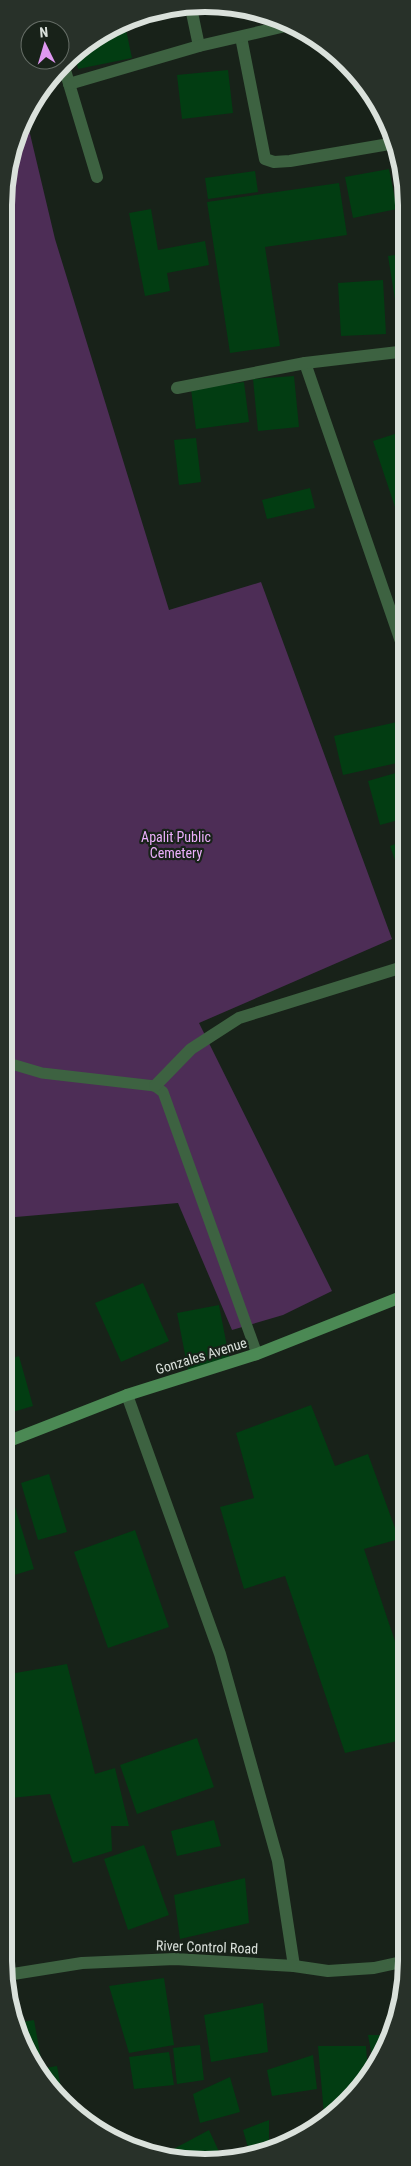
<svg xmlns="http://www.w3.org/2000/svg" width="411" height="2166" viewBox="0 0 411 2166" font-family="'Roboto Condensed',sans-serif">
	<rect width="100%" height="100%" fill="#182219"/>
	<path fill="#4d2d56" d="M26,117L55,239L169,610L261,582L392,939L199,1023L332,1291L283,1315L232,1330L178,1203L4,1218L5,179Z"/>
	<g fill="#023d12">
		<path d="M125,25L132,58L78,69L75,54L82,46Z"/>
		<path d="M351,67L363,86L365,88L354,89Z"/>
		<path d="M228,70L233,113L182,119L177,75Z"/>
		<path d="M389,169L397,209L353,218L345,177Z"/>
		<path d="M255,171L258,192L208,199L205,178Z"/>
		<path d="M339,183L347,235L265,247L280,346L230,353L207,202Z"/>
		<path d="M151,209L158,250L205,241L209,265L167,273L170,291L145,296L129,213Z"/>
		<path d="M407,253V311L397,312L388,256Z"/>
		<path d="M383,280L386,334L341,336L338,283Z"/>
		<path d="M294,376L299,427L258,431L253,379Z"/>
		<path d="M244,382L249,422L196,429L191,389Z"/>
		<path d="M407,430V516L399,519L373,441Z"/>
		<path d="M196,438L201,482L179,485L174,440Z"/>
		<path d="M310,488L315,508L267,519L262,500Z"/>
		<path d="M406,720V761L343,775L334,736Z"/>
		<path d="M406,770V818L380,825L368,781Z"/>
		<path d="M406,840V875L401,877L390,846Z"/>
		<path d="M143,1283L169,1341L121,1362L95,1303Z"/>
		<path d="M219,1305L230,1362L188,1370L177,1313Z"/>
		<path d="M19,1356L33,1406L6,1414L4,1408V1361Z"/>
		<path d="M311,1405L335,1466L368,1454L399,1539L364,1549L406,1674V1739L345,1753L285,1576L244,1589L220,1507L254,1498L236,1433Z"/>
		<path d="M49,1474L67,1532L38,1540L21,1483Z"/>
		<path d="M15,1507L34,1569L8,1577L4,1564V1510Z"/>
		<path d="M135,1530L169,1627L108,1648L74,1552Z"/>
		<path d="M67,1664L95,1774L115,1768L129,1826H111L112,1851L73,1863L50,1794L11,1798L4,1765V1675Z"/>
		<path d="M197,1738L214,1787L137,1814L120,1765Z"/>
		<path d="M214,1820L221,1846L177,1856L171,1831Z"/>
		<path d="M144,1845L169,1915L128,1930L104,1859Z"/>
		<path d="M245,1878L249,1923L180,1939L174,1895Z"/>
		<path d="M164,1978L174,2045L129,2053L109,1986Z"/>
		<path d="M263,2003L268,2052L211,2062L204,2015Z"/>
		<path d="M34,2020L42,2064L37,2065L19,2037L16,2023Z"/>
		<path d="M368,2035H389L390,2039L386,2050L374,2066Z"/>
		<path d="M200,2045L204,2080L177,2084L173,2048Z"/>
		<path d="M318,2046H366L368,2074L338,2112L334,2115L324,2114Z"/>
		<path d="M169,2052L174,2085L134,2089L129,2057Z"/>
		<path d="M313,2055L317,2089L272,2096L267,2070Z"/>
		<path d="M57,2066L64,2104L40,2069Z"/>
		<path d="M230,2077L240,2112L200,2123L193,2094Z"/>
		<path d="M269,2120V2147L249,2151L243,2130Z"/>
		<path d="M209,2130L222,2158L193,2162L170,2157L168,2152Z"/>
	</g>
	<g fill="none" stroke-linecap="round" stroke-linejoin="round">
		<path stroke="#3d6241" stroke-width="11" d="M15,1065L42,1073L155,1086L163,1092L257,1354"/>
		<g stroke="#3d6241" stroke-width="12">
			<path d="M191,8L199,46"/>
			<path d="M241,37L265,159L274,162L290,161L395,143"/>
			<path d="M64,67L97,177"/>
			<path d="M69,84L199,46L294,24"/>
			<path d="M305,363L406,656"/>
			<path d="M177,388L305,363L407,351"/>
			<path d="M155,1086L191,1049L239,1018L406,966"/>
			<path d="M127,1395L220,1654L278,1861L294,1966"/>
		</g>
		<path stroke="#3d6241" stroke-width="12" d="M7,1975L82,1963L175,1959L294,1966L328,1971L374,1968L406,1961"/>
		<path stroke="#4b8954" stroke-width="12" d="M4,1443L127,1395L257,1354L406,1295"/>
	</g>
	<g text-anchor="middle" stroke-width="4.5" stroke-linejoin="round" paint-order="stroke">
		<g font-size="14" fill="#ecb0fc" stroke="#182219">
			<text x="176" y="842">Apalit Public<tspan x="176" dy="16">Cemetery</tspan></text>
		</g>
		<g font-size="14" fill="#dae1db" stroke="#182219">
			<text transform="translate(201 1356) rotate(-17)" y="5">Gonzales Avenue</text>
			<text transform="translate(207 1947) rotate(2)" y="5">River Control Road</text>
		</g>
	</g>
	<path d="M0 0H411V2166H0ZM205 12H205A193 193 0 0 1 398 205V1961A193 193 0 0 1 205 2154H205A193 193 0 0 1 12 1961V205A193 193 0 0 1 205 12Z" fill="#283129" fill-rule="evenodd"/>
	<path fill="none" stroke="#dae1db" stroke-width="6" d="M205 12H205A193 193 0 0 1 398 205V1961A193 193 0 0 1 205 2154H205A193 193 0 0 1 12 1961V205A193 193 0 0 1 205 12Z"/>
	<g transform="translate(45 45) rotate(355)"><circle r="24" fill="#182219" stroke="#666e67"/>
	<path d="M0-4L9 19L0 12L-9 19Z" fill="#df98f1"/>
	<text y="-8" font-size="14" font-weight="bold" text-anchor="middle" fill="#dae1db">N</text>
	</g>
</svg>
